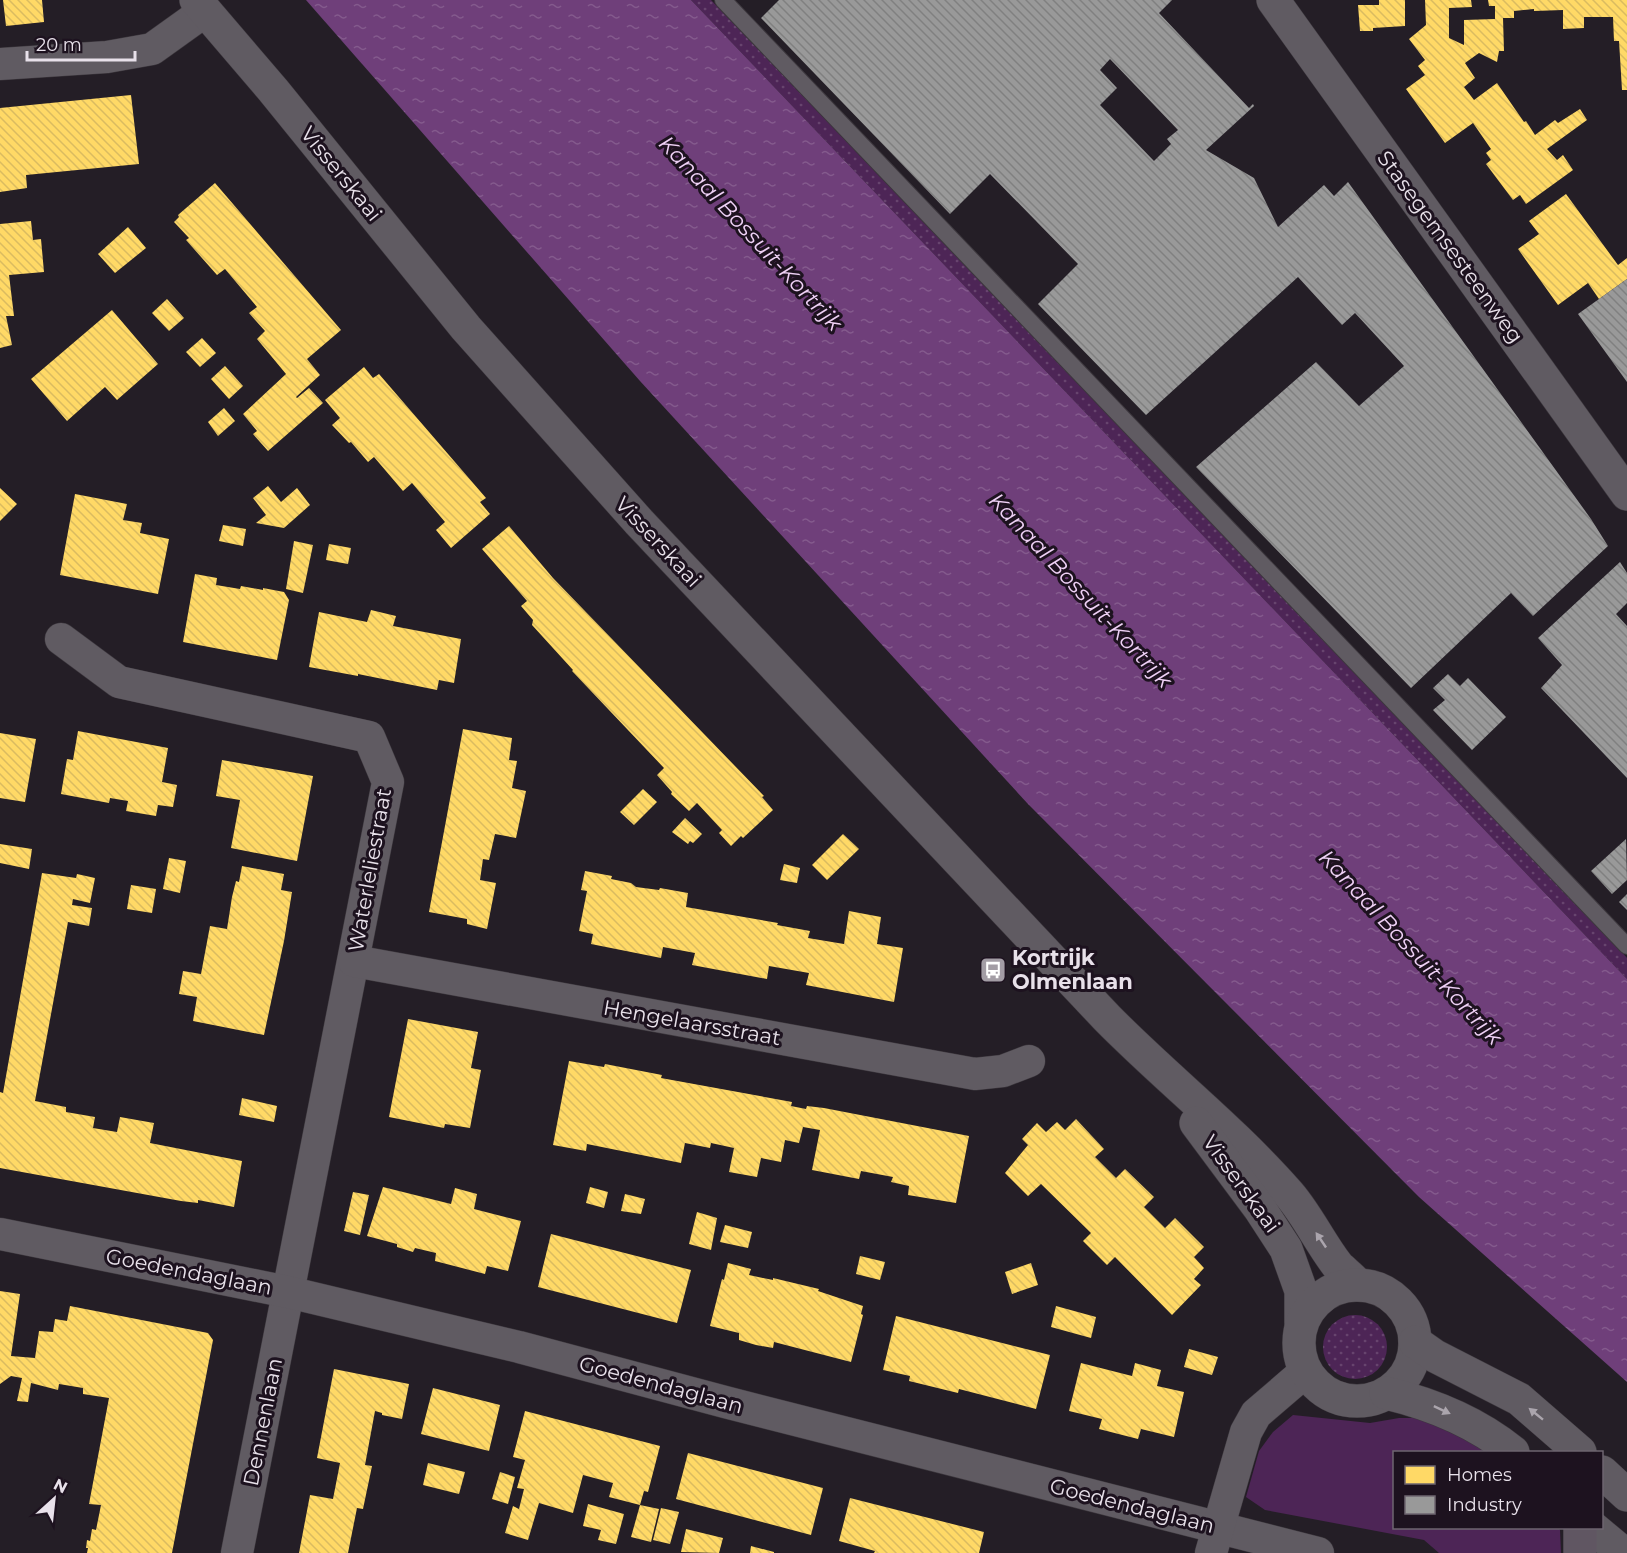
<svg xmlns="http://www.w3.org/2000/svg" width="1627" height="1553" viewBox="0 0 1627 1553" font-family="Montserrat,sans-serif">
	<defs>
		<pattern id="grass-dots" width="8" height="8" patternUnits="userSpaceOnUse" patternTransform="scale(1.5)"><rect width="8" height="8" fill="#4d2556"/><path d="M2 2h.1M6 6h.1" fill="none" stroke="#67446e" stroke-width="1.8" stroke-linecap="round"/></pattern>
		<pattern id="water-ripples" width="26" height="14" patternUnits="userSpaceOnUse" patternTransform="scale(1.5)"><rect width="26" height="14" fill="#6f3f7a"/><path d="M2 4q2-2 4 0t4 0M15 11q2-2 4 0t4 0" fill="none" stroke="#845a8d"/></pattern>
		<pattern id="homes-back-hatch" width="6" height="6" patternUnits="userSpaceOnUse" patternTransform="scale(1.5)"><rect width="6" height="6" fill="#ffd966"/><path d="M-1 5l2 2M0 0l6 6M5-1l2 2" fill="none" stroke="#dabb60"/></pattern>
		<pattern id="industry-back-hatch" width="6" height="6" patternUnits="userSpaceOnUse" patternTransform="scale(1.5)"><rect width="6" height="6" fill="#999"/><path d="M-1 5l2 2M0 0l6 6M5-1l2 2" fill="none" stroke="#808080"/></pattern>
	</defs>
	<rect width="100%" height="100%" fill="#241e26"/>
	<g fill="url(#grass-dots)">
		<path d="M691,0H711L1619,949L1627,958V979Z"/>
		<circle cx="1355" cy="1347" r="32"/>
	</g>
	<path fill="#4d2556" d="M1293,1415L1370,1423L1399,1418H1434L1487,1452H1394V1528H1558L1560,1530L1561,1553H1439L1424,1540L1265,1510L1246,1497L1259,1451L1273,1432Z"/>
	<path fill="url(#water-ripples)" d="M306,0H691L1627,979V1382L1419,1197L1028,804L640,381Z"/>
	<g fill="url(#homes-back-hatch)">
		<path d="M3,0H42L44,22L6,26Z"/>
		<path d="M1379,0H1405V26L1373,28V31H1360L1358,5H1379Z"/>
		<path d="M1425,0H1471L1472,7L1449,8V38L1464,45V20L1495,19V6H1489L1488,0H1627V90H1622L1619,41H1614L1613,17H1584V28L1563,29V10L1534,11V9L1514,11V18H1503L1504,51H1499L1497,62L1479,53L1465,63L1475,78L1464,87L1474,100L1497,83L1524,122L1526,121L1535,135L1555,120L1558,123L1580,109L1587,120L1547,149L1557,160L1563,155L1573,170L1526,204L1520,195L1513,200L1486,164L1491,160L1486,153L1491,149L1473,123L1445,143L1406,89L1425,75L1418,66L1425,60L1409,39L1426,25Z"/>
		<path d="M131,95L139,164L26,175L27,188L0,192V108Z"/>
		<path d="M215,183L341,330L307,359L320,375L296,397L297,398L309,388L323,403L268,451L253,434L257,431L243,414L286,374L257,339L265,331L249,313L257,307L225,269L217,275L186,240L189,238L174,222L179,217L178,215Z"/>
		<path d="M1566,194L1618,265L1627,258V279L1599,299L1588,283L1558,305L1518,249L1539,234L1529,221Z"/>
		<path d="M31,221L33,240L41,239L44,272L9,275L14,316H6L12,345L0,348V224Z"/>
		<path d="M128,227L146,248L115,273L98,254Z"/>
		<path d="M167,299L184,318L169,331L152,313Z"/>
		<path d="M112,310L158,364L117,400L105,387L67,421L31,379Z"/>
		<path d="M202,338L216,353L200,367L186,352Z"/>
		<path d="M225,366L243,386L229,399L211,379Z"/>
		<path d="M364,367L373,378L379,374L486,498L480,502L490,514L451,548L436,530L445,522L412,483L403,491L374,457L368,462L351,442L349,443L332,425L340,418L325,400Z"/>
		<path d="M224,408L235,421L218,436L208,422Z"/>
		<path d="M268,486L281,502L297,488L310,505L284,528L256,523L266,515L253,498Z"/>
		<path d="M0,488L17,504L0,521Z"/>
		<path d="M75,494L127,504L123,520L142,523L140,533L169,539L158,594L60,575Z"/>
		<path d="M223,525L246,529L243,546L219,541Z"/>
		<path d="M509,526L553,578L764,796L762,797L773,810L743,838L741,836L731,846L719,833L722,830L697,803L689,811L671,794L672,792L657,775L664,768L572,671L573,670L532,625L533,620L521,606L527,601L482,549Z"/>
		<path d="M294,541L313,545L303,593L286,589Z"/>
		<path d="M329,544L351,548L348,564L326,560Z"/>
		<path d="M195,574L217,578L216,585L240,589L241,586L263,590V588L284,592L289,600L277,660L183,642Z"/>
		<path d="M371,610L396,616L393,626L461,639L454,683L439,680L437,690L358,674V676L309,667L319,612L367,622Z"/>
		<path d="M463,729L512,738L509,760L517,761L512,788L526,791L516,838L495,834L489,860L483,859L480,880L496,883L487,929L467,924V919L429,912Z"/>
		<path d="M78,731L168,748L162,782L177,785L173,807L158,805L156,816L126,811L128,801L110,798L109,803L61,794L67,759L73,760Z"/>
		<path d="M0,733L36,739L25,802L0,798Z"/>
		<path d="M222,760L313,776L297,861L231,848L240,800L216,796Z"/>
		<path d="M643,789L657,802L634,825L620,812Z"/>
		<path d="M685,818L702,834L693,843L690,841L688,844L672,832Z"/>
		<path d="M843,834L859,849L827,880L812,865Z"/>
		<path d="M0,844L32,849L29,869L0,863Z"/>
		<path d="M169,858L186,861L180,893L163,889Z"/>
		<path d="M784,864L800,868L797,883L780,880Z"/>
		<path d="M242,866L284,874L281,890L292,892L284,941L264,1035L193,1021L197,997L179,994L183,971L201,974L210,926L227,929L232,897L236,881L239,882Z"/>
		<path d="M585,871L612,876L611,879L631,883L636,887L659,890L660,888L688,893L686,907L778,923L777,925L810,931L808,938L844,944L849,911L881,917L877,944L903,948L894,1002L806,985L809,973L769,966L767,979L692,965L695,953L663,947L661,958L591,944L593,934L579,931L587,891L581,890Z"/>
		<path d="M42,873L76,878L77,874L95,878L90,903L73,899L72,905L92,908L89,926L68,922L35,1101L66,1107V1112L95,1117L93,1128L117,1132L120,1117L154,1123L150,1143L242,1161L234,1207L198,1200V1203L181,1201L0,1168V1092L3,1093Z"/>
		<path d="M131,885L156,889L152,913L127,909Z"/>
		<path d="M408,1019L478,1032L471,1068L481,1070L470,1128L445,1124L444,1128L389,1117Z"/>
		<path d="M569,1061L604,1067L605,1064L662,1075L661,1078L792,1102L791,1106L806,1109L807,1106L824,1108L969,1136L956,1203L908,1195L909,1186L891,1182L893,1177L861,1171L859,1179L812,1170L820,1130L803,1127L799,1143L785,1140L781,1162L761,1158L757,1177L729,1172L734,1148L711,1143L710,1148L685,1143L681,1163L587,1144L586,1151L553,1145Z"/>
		<path d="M242,1098L277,1106L274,1122L239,1115Z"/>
		<path d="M1076,1119L1104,1149L1095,1157L1116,1178L1125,1169L1154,1197L1144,1207L1165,1228L1175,1218L1204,1247L1194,1257L1204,1268L1194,1279L1201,1285L1172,1315L1115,1257L1107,1265L1083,1241L1091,1233L1041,1184L1028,1196L1005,1173L1028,1145L1022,1139L1037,1123L1046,1132L1057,1122L1065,1130Z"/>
		<path d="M383,1187L451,1204L455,1188L477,1194L474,1209L521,1221L508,1271L487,1266L485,1274L435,1261L436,1253L415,1248L413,1252L397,1247V1244L367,1236Z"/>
		<path d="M590,1187L608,1192L604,1208L586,1203Z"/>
		<path d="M353,1192L369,1195L360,1235L344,1231Z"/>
		<path d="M625,1194L645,1199L641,1214L621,1211Z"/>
		<path d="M697,1212L717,1218L711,1250L689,1244Z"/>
		<path d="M725,1225L752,1232L748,1248L720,1242Z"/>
		<path d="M551,1234L691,1270L677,1323L538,1287Z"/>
		<path d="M860,1256L885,1262L880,1280L856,1274Z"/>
		<path d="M728,1263L751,1269L749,1275L773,1280V1278L819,1289L818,1291L863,1306L861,1314L863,1315L851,1362L774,1342L773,1348L756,1345L739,1340V1333L710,1326L722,1279L724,1280Z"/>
		<path d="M1031,1263L1038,1285L1012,1294L1005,1272Z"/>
		<path d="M0,1291L20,1294L11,1356L35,1358L39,1331L53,1332L55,1319L67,1321L70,1306L208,1333L213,1340L172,1553H87L88,1548H86L87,1540L90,1541L92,1529L96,1530L101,1505L89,1504L109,1398L83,1394V1388L59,1384L58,1390L31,1383L28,1402L17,1401L22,1378L11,1376L0,1384Z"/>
		<path d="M1056,1306L1096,1317L1091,1338L1051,1327Z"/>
		<path d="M896,1316L1050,1355L1036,1409L959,1389L958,1393L909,1381L910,1376L883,1370Z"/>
		<path d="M1189,1349L1218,1357L1212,1375L1184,1367Z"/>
		<path d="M1081,1363L1132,1376L1135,1363L1161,1370L1157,1386L1184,1392L1174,1437L1141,1429L1138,1439L1099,1429L1102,1419L1069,1411Z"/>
		<path d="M334,1369L409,1384L402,1419L382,1415V1413L375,1411L365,1465L372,1466L363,1509L357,1508L348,1553H299L310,1495L333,1499L340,1463L317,1458Z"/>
		<path d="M433,1388L500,1405L489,1451L421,1434Z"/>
		<path d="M525,1411L660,1446L648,1492L644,1491L640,1505L609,1497L613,1483L583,1475L573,1513L539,1503L528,1540L505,1533L513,1506L519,1509L524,1489L517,1488L525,1460L513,1457Z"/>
		<path d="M688,1453L823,1488L811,1535L676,1499Z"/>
		<path d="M428,1463L465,1472L459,1494L423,1485Z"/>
		<path d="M500,1472L515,1477L508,1504L492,1499Z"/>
		<path d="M850,1498L984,1532L979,1553H874L875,1551L839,1541Z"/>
		<path d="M588,1504L624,1514L616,1544L598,1540L601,1530L583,1526Z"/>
		<path d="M640,1505L659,1509L651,1542L631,1537Z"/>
		<path d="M661,1508L679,1512L670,1544L653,1540Z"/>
		<path d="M686,1529L723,1538L719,1553L681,1552Z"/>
		<path d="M751,1546L774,1552V1553H750Z"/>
	</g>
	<g fill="url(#industry-back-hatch)" fill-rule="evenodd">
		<path d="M779,0H1172L1159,13L1249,108L1253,104L1254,106L1206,150L1254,178L1278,227L1324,185L1334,196L1348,182L1591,519L1608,546L1533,616L1511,593L1411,688L1196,467L1316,362L1359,406L1404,366L1355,313L1342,325L1298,277L1146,415L1038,304L1078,264L990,174L950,214L761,18ZM1110,59L1178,130L1167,139L1171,144L1154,161L1100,105L1117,88L1100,70Z"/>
		<path d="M1627,279V382L1578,314Z"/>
		<path d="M1620,562L1627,573V603L1616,614L1627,626V778L1541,688L1562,665L1538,638Z"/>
		<path d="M1448,674L1460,686L1468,678L1506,717L1472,750L1433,710L1445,700L1433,688Z"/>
		<path d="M1626,839L1627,880L1612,894L1591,871Z"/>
		<path d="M1627,894V910L1619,902Z"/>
	</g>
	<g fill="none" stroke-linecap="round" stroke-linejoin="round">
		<defs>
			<path id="service" d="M723,0L1627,946"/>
			<g id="minor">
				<path d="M0,64L107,57L152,49L205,11"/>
				<path d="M61,639L119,682L369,737L388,782L237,1553"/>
				<path d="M354,961L975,1074L1003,1071L1029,1061"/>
				<path d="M0,1234L288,1292L519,1347L725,1402L1318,1553"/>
				<path d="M1211,1553L1246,1432L1256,1414L1306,1371"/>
			</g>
			<g id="tertiary">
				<path d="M196,0L273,90L466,328L639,522L1107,1018C1166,1078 1233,1130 1289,1194C1308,1216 1320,1243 1338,1266C1344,1272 1352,1278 1358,1285"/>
				<path d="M1273,0L1627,494"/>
				<path d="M1196,1123L1260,1209L1286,1249L1301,1291V1323"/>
				<circle cx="1357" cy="1343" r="58"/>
				<path d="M1415,1342L1435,1356L1519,1399L1580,1452"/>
				<path d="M1386,1393C1432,1404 1476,1422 1513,1452"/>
				<path d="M1602,1472L1627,1495"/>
				<path d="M1593,1528L1623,1553"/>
			</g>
			<path id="motorway" d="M1580,1528V1553"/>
		</defs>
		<use href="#service" stroke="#3d383e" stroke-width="18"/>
		<use href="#minor" stroke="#3d383e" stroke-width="33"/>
		<use href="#tertiary" stroke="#3d383e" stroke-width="34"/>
		<use href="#motorway" stroke="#3d383e" stroke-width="34"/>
		<use href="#service" stroke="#605b62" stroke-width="16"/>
		<use href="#minor" stroke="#605b62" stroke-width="32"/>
		<use href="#tertiary" stroke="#605b62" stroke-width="33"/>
		<use href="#motorway" stroke="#605662" stroke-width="33"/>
	</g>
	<defs><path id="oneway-solid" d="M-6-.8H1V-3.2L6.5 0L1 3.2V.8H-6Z" transform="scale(1.5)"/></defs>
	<g fill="#aba5ad">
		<use href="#oneway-solid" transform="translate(1321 1240) rotate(-124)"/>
		<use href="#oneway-solid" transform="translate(1442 1410) rotate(25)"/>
		<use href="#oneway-solid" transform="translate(1536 1414) rotate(-141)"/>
	</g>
	<defs>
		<symbol id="bus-square" viewBox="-11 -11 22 22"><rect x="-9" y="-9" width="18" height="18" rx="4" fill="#a39da5" stroke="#1d121f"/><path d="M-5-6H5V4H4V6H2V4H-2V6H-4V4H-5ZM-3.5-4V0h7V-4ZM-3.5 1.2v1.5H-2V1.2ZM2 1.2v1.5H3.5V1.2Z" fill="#fff"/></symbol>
	</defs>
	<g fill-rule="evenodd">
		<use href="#bus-square" x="978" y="955" width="30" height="30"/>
	</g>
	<g text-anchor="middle" stroke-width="6" stroke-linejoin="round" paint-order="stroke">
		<g font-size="21" fill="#e8e1ea" stroke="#1d121f">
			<text transform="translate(341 174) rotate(51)" y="7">Visserskaai</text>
			<text transform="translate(1450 247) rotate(54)" y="7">Stasegemsesteenweg</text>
			<text transform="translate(658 542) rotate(47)" y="7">Visserskaai</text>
			<text transform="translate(370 870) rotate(-80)" y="7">Waterleliestraat</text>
			<text transform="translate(692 1023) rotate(10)" y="7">Hengelaarsstraat</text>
			<text transform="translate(1241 1184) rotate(54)" y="7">Visserskaai</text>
			<text transform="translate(189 1272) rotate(11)" y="7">Goedendaglaan</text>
			<text transform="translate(661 1385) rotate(15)" y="7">Goedendaglaan</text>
			<text transform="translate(263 1422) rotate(-79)" y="7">Dennenlaan</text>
			<text transform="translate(1132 1506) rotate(14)" y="7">Goedendaglaan</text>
		</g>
		<g font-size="21" font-weight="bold" fill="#e8e1ea" stroke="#1d121f" text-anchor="start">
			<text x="1012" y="965">Kortrijk<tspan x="1012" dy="24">Olmenlaan</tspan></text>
		</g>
		<g font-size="22" font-style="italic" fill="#efd1f6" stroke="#1d121f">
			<text transform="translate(751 233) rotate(47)" y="8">Kanaal Bossuit-Kortrijk</text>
			<text transform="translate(1081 590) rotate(47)" y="8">Kanaal Bossuit-Kortrijk</text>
			<text transform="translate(1411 947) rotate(47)" y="8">Kanaal Bossuit-Kortrijk</text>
		</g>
	</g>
	<rect x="1393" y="1451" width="210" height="78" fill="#1d121f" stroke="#6e6570" stroke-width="1.5"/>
	<rect x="1405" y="1466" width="30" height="18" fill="#ffd966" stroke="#6e6570" stroke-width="1.5"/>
	<text x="1447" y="1481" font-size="18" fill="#e8e1ea">Homes</text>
	<rect x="1405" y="1496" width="30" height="18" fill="#999999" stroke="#6e6570" stroke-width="1.5"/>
	<text x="1447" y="1511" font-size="18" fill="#e8e1ea">Industry</text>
	<g transform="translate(54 1499) rotate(27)" stroke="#1d121f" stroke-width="4.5" paint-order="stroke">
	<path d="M0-4.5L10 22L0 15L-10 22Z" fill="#e8e1ea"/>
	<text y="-9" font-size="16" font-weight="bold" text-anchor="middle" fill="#e8e1ea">N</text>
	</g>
	<path d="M27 51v9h108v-9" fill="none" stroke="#e8e1ea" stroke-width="3"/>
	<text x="36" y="51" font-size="18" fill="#e8e1ea" stroke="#1d121f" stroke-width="4.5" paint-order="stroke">20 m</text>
</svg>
